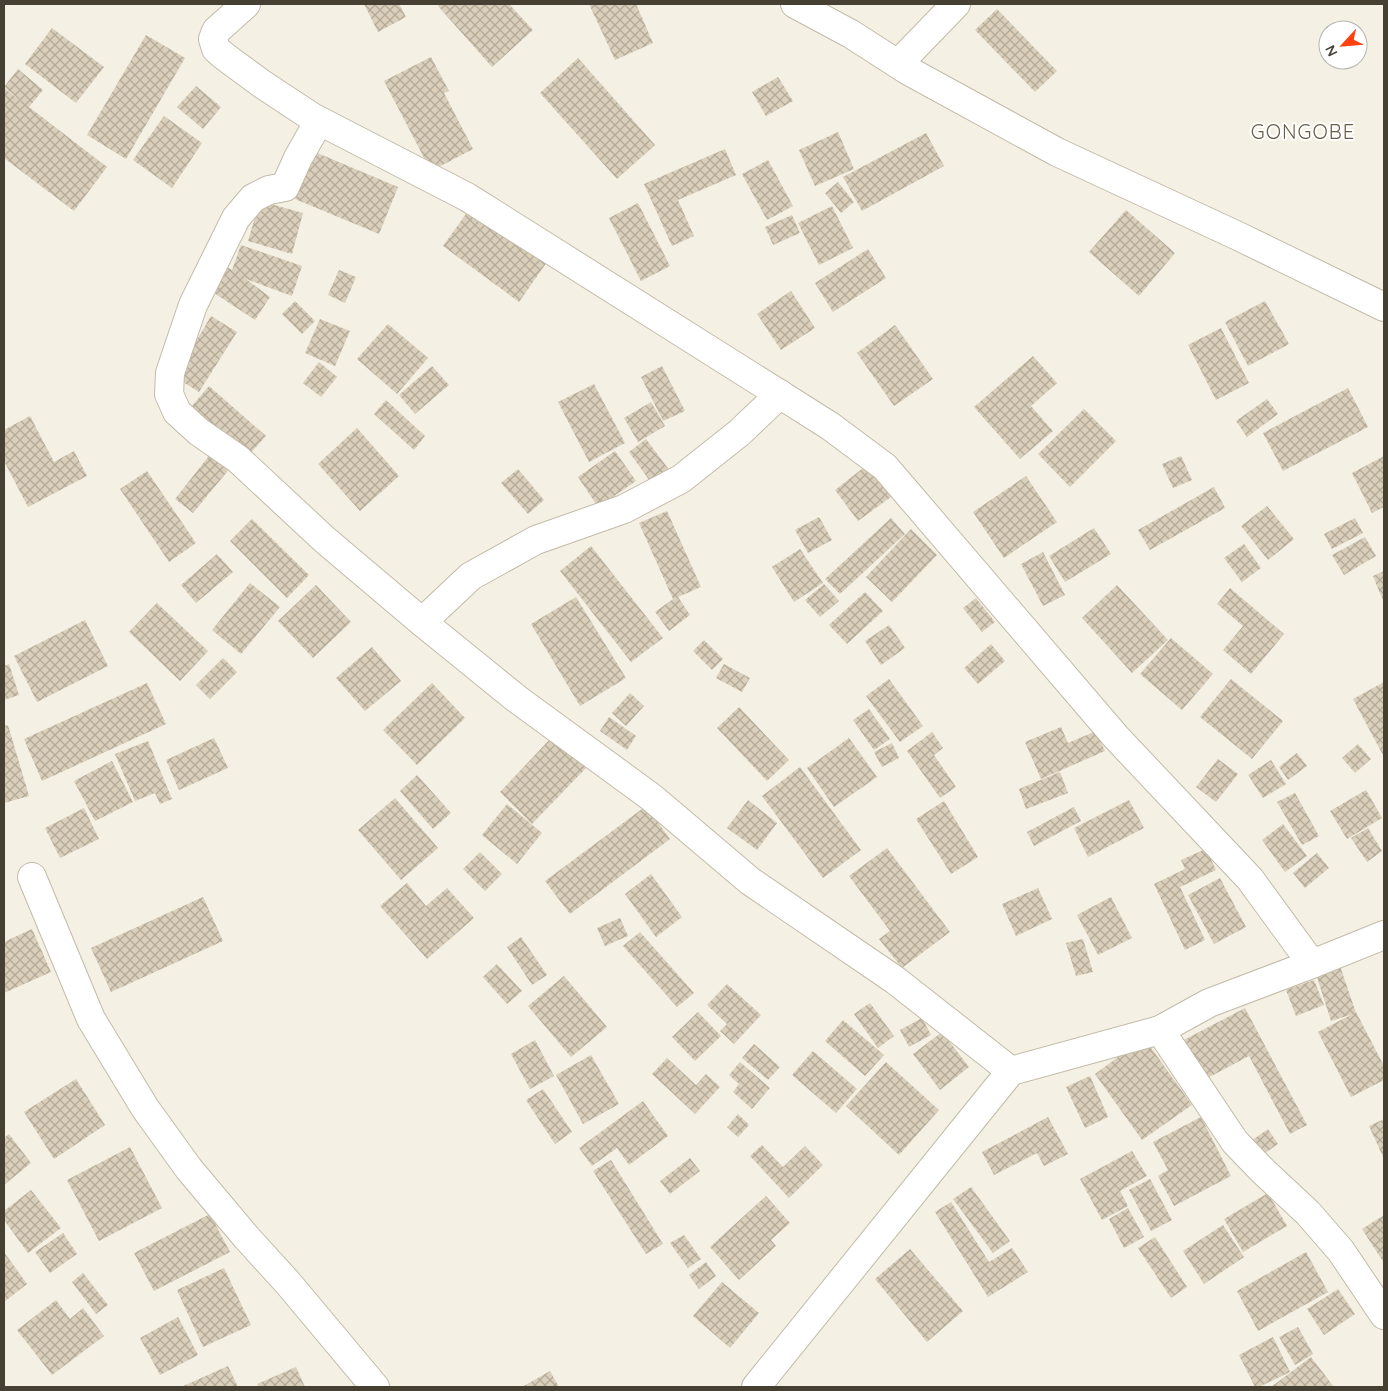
<svg xmlns="http://www.w3.org/2000/svg" width="1388" height="1391" viewBox="0 0 1388 1391" font-family="Quicksand,sans-serif">
	<defs>
		<pattern id="building-cross-hatch" width="8" height="8" patternUnits="userSpaceOnUse" patternTransform="scale(1.25)"><rect width="8" height="8" fill="#dacfba"/><path d="M0 0l8 8M0 8l8-8" fill="none" stroke="#b3a998"/></pattern>
	</defs>
	<rect width="100%" height="100%" fill="#f4f0e3"/>
	<g fill="url(#building-cross-hatch)">
		<path d="M364,4H399L406,17L378,32Z"/>
		<path d="M440,4H509L533,30L492,67L438,6Z"/>
		<path d="M589,4H636L653,43L615,60Z"/>
		<path d="M997,9L1057,71L1035,92L975,30Z"/>
		<path d="M52,28L104,67L76,103L25,64Z"/>
		<path d="M146,35L185,58L126,159L87,135Z"/>
		<path d="M431,57L449,91L444,93L473,149L431,171L384,81Z"/>
		<path d="M578,58L655,145L617,179L540,93Z"/>
		<path d="M18,69L43,90L29,107L107,167L74,211L4,158V88L26,105L4,87Z"/>
		<path d="M778,77L793,101L766,116L752,92Z"/>
		<path d="M196,86L221,107L203,129L177,107Z"/>
		<path d="M164,116L202,143L172,188L133,160Z"/>
		<path d="M838,132L854,169L815,186L799,150Z"/>
		<path d="M926,133L944,166L862,211L843,177Z"/>
		<path d="M725,149L736,175L678,200L694,236L672,246L644,184Z"/>
		<path d="M315,152L398,187L379,234L295,199Z"/>
		<path d="M768,160L793,206L767,220L742,174Z"/>
		<path d="M838,182L854,202L841,213L825,193Z"/>
		<path d="M260,201L303,213L292,254L248,241Z"/>
		<path d="M638,203L670,266L641,281L609,218Z"/>
		<path d="M832,206L853,248L819,265L798,223Z"/>
		<path d="M471,207L547,262L519,302L443,246Z"/>
		<path d="M1126,210L1175,253L1139,296L1089,252Z"/>
		<path d="M792,215L800,233L773,245L765,227Z"/>
		<path d="M241,245L302,266L292,296L246,279L270,297L255,320L211,291L227,267L232,270Z"/>
		<path d="M868,249L886,278L833,312L815,283Z"/>
		<path d="M339,270L356,277L345,303L328,295Z"/>
		<path d="M791,291L815,328L781,350L757,314Z"/>
		<path d="M295,301L315,321L302,334L282,314Z"/>
		<path d="M1265,301L1289,344L1248,366L1225,322Z"/>
		<path d="M211,316L237,332L199,392L175,377Z"/>
		<path d="M320,319L350,331L335,366L305,353Z"/>
		<path d="M388,324L428,358L397,394L357,359Z"/>
		<path d="M895,325L933,379L894,406L857,353Z"/>
		<path d="M1221,328L1249,383L1216,400L1188,345Z"/>
		<path d="M1033,356L1057,383L1031,406L1053,431L1020,459L974,407Z"/>
		<path d="M319,362L337,377L321,397L303,383Z"/>
		<path d="M432,366L449,385L415,414L399,395Z"/>
		<path d="M662,366L685,411L663,421L641,377Z"/>
		<path d="M594,384L625,443L589,462L558,402Z"/>
		<path d="M209,386L266,436L248,456L191,407Z"/>
		<path d="M1348,388L1368,427L1283,471L1263,433Z"/>
		<path d="M1267,399L1278,414L1247,437L1236,421Z"/>
		<path d="M386,400L425,436L414,450L374,414Z"/>
		<path d="M651,402L665,426L638,442L624,418Z"/>
		<path d="M1084,409L1116,441L1070,487L1038,454Z"/>
		<path d="M30,416L54,462L74,451L87,476L28,507L4,461V430Z"/>
		<path d="M357,428L399,476L360,511L318,464Z"/>
		<path d="M646,439L670,471L652,484L629,452Z"/>
		<path d="M615,451L636,481L598,507L578,477Z"/>
		<path d="M212,452L231,467L193,513L175,499Z"/>
		<path d="M1181,456L1192,480L1173,488L1162,464Z"/>
		<path d="M1384,456V507L1372,513L1352,473Z"/>
		<path d="M867,465L891,497L858,521L835,490Z"/>
		<path d="M518,469L544,500L528,514L501,483Z"/>
		<path d="M147,471L196,543L169,562L120,489Z"/>
		<path d="M1026,476L1057,522L1004,558L973,512Z"/>
		<path d="M1214,487L1225,508L1150,550L1138,530Z"/>
		<path d="M1267,506L1294,539L1268,560L1241,526Z"/>
		<path d="M667,511L701,587L678,597L690,615L669,631L655,612L673,599L639,523Z"/>
		<path d="M819,517L832,540L808,553L795,530Z"/>
		<path d="M891,518L905,534L840,594L825,579Z"/>
		<path d="M1355,518L1363,533L1332,549L1324,534Z"/>
		<path d="M252,519L309,575L287,598L230,541Z"/>
		<path d="M1094,528L1111,554L1065,582L1049,556Z"/>
		<path d="M911,529L937,555L892,602L866,577Z"/>
		<path d="M1365,537L1376,556L1344,575L1332,555Z"/>
		<path d="M1244,544L1261,568L1242,582L1224,558Z"/>
		<path d="M591,546L663,638L631,662L560,571Z"/>
		<path d="M800,549L823,583L794,602L772,567Z"/>
		<path d="M1043,552L1065,595L1043,606L1021,564Z"/>
		<path d="M217,554L233,572L196,603L181,585Z"/>
		<path d="M1384,571V603L1373,576Z"/>
		<path d="M250,583L280,607L241,654L212,630Z"/>
		<path d="M824,584L839,601L820,617L805,600Z"/>
		<path d="M316,585L351,622L313,658L278,621Z"/>
		<path d="M1117,585L1168,640L1132,673L1082,618Z"/>
		<path d="M1230,588L1284,634L1251,674L1223,650L1243,626L1217,604Z"/>
		<path d="M865,592L883,611L847,644L829,625Z"/>
		<path d="M576,597L626,678L580,706L531,624Z"/>
		<path d="M976,598L995,622L982,632L963,608Z"/>
		<path d="M157,603L208,651L180,681L129,632Z"/>
		<path d="M85,620L108,666L37,702L14,656Z"/>
		<path d="M889,625L905,648L881,665L865,641Z"/>
		<path d="M1171,638L1213,674L1182,710L1140,674Z"/>
		<path d="M704,640L723,659L712,670L693,651Z"/>
		<path d="M991,644L1005,661L978,684L964,668Z"/>
		<path d="M372,647L401,681L365,711L336,678Z"/>
		<path d="M223,658L237,672L210,699L196,685Z"/>
		<path d="M9,664L19,695L4,700V666Z"/>
		<path d="M724,664L750,678L742,692L716,678Z"/>
		<path d="M889,679L923,726L900,742L866,696Z"/>
		<path d="M1231,679L1283,721L1252,759L1200,717Z"/>
		<path d="M1384,682V757L1353,699Z"/>
		<path d="M147,683L166,724L42,781L24,739Z"/>
		<path d="M432,683L465,718L417,765L383,730Z"/>
		<path d="M630,693L644,706L626,726L612,713Z"/>
		<path d="M739,707L789,760L767,781L717,728Z"/>
		<path d="M869,709L890,739L874,750L853,720Z"/>
		<path d="M609,717L636,736L627,750L600,731Z"/>
		<path d="M8,725L29,796L4,803V726Z"/>
		<path d="M1061,727L1068,743L1096,731L1105,751L1041,779L1025,742Z"/>
		<path d="M932,732L943,748L934,755L956,787L940,798L907,751Z"/>
		<path d="M553,736L586,768L532,824L500,792Z"/>
		<path d="M214,738L228,768L179,790L166,760Z"/>
		<path d="M849,738L877,777L834,807L807,768Z"/>
		<path d="M148,741L172,799L160,804L155,793L135,801L115,754Z"/>
		<path d="M892,743L899,758L882,767L874,752Z"/>
		<path d="M1358,744L1371,759L1355,773L1342,758Z"/>
		<path d="M1297,753L1307,766L1288,780L1279,767Z"/>
		<path d="M1218,759L1238,774L1216,802L1196,787Z"/>
		<path d="M1271,760L1286,784L1263,798L1248,775Z"/>
		<path d="M112,761L133,802L95,821L74,781Z"/>
		<path d="M800,767L861,850L823,878L762,796Z"/>
		<path d="M1060,772L1068,793L1026,809L1019,789Z"/>
		<path d="M417,775L451,813L433,829L400,791Z"/>
		<path d="M1366,790L1382,818L1347,839L1330,811Z"/>
		<path d="M1295,793L1319,836L1302,845L1277,802Z"/>
		<path d="M395,798L438,848L401,880L358,830Z"/>
		<path d="M748,800L777,823L757,850L727,828Z"/>
		<path d="M1129,800L1144,828L1088,857L1074,828Z"/>
		<path d="M944,801L978,857L951,874L916,819Z"/>
		<path d="M507,804L542,833L517,864L482,835Z"/>
		<path d="M646,806L670,839L570,914L545,881Z"/>
		<path d="M1074,807L1081,821L1034,846L1027,832Z"/>
		<path d="M84,808L99,839L60,858L45,828Z"/>
		<path d="M1283,824L1307,856L1285,872L1262,840Z"/>
		<path d="M1368,828L1382,851L1367,862L1351,838Z"/>
		<path d="M887,848L950,932L902,968L879,939L890,931L849,876Z"/>
		<path d="M1206,849L1216,870L1180,887L1205,940L1185,950L1154,884L1185,869L1181,860Z"/>
		<path d="M480,852L502,874L485,891L463,869Z"/>
		<path d="M1317,853L1329,868L1305,888L1293,873Z"/>
		<path d="M651,874L682,917L656,937L625,894Z"/>
		<path d="M1220,878L1246,927L1214,944L1188,895Z"/>
		<path d="M407,883L426,906L447,888L474,918L427,959L380,906Z"/>
		<path d="M1038,888L1052,919L1016,936L1002,904Z"/>
		<path d="M203,897L223,941L111,992L91,948Z"/>
		<path d="M1111,897L1132,938L1098,955L1077,915Z"/>
		<path d="M620,918L628,936L605,946L597,928Z"/>
		<path d="M32,929L51,972L4,993V942Z"/>
		<path d="M640,932L694,993L677,1007L623,946Z"/>
		<path d="M521,937L547,975L532,985L507,947Z"/>
		<path d="M1083,939L1093,972L1076,976L1066,943Z"/>
		<path d="M497,964L522,991L507,1004L483,977Z"/>
		<path d="M1340,966L1356,1013L1331,1021L1316,974Z"/>
		<path d="M564,976L607,1027L571,1057L528,1006Z"/>
		<path d="M1314,980L1324,1005L1296,1016L1286,990Z"/>
		<path d="M727,984L761,1015L734,1044L720,1031L727,1024L707,1005Z"/>
		<path d="M870,1003L894,1036L878,1048L854,1014Z"/>
		<path d="M1245,1008L1307,1125L1290,1134L1249,1056L1200,1082L1180,1042Z"/>
		<path d="M698,1012L721,1036L695,1061L672,1037Z"/>
		<path d="M1356,1012L1384,1066V1080L1351,1097L1318,1032Z"/>
		<path d="M922,1018L931,1035L909,1047L900,1030Z"/>
		<path d="M843,1020L884,1055L865,1076L825,1041Z"/>
		<path d="M942,1032L969,1067L940,1090L913,1054Z"/>
		<path d="M1144,1038L1192,1105L1142,1140L1095,1074Z"/>
		<path d="M535,1040L554,1076L530,1089L511,1054Z"/>
		<path d="M754,1044L780,1067L768,1080L742,1058Z"/>
		<path d="M813,1051L857,1089L836,1113L792,1075Z"/>
		<path d="M591,1055L619,1104L583,1124L556,1075Z"/>
		<path d="M667,1058L696,1085L706,1074L720,1087L695,1114L652,1074Z"/>
		<path d="M740,1062L770,1088L752,1109L733,1092L739,1084L729,1075Z"/>
		<path d="M886,1062L939,1110L899,1155L846,1106Z"/>
		<path d="M1090,1076L1108,1117L1085,1128L1066,1087Z"/>
		<path d="M76,1079L105,1125L54,1159L24,1112Z"/>
		<path d="M543,1089L572,1132L555,1144L526,1100Z"/>
		<path d="M643,1101L668,1136L629,1165L617,1148L592,1166L579,1148Z"/>
		<path d="M738,1114L749,1125L738,1137L727,1127Z"/>
		<path d="M1048,1117L1068,1154L1044,1166L1037,1153L994,1175L982,1152Z"/>
		<path d="M1201,1117L1231,1176L1174,1206L1158,1176L1168,1170L1153,1142Z"/>
		<path d="M1384,1119V1159L1369,1126Z"/>
		<path d="M1268,1129L1278,1144L1258,1158L1248,1143Z"/>
		<path d="M9,1134L31,1163L4,1185V1138Z"/>
		<path d="M762,1145L783,1167L805,1146L823,1165L789,1198L750,1156Z"/>
		<path d="M130,1147L162,1208L99,1241L67,1180Z"/>
		<path d="M1132,1151L1147,1176L1120,1191L1128,1206L1102,1220L1080,1179Z"/>
		<path d="M690,1158L700,1171L670,1194L660,1181Z"/>
		<path d="M611,1160L663,1244L646,1254L593,1171Z"/>
		<path d="M1150,1179L1172,1220L1151,1231L1129,1190Z"/>
		<path d="M971,1187L1010,1241L993,1253L953,1199Z"/>
		<path d="M31,1190L61,1228L28,1253L4,1220V1211Z"/>
		<path d="M1268,1193L1287,1226L1243,1252L1224,1219Z"/>
		<path d="M766,1196L790,1223L771,1240L776,1246L739,1280L710,1247Z"/>
		<path d="M951,1202L989,1262L1012,1248L1028,1272L988,1297L935,1212Z"/>
		<path d="M1128,1208L1144,1237L1124,1248L1109,1219Z"/>
		<path d="M210,1214L230,1252L154,1291L134,1253Z"/>
		<path d="M1384,1215V1263L1362,1229Z"/>
		<path d="M1223,1225L1244,1257L1204,1284L1183,1251Z"/>
		<path d="M63,1233L77,1254L50,1273L35,1252Z"/>
		<path d="M684,1235L701,1259L688,1268L670,1243Z"/>
		<path d="M1155,1237L1187,1287L1171,1298L1138,1248Z"/>
		<path d="M910,1249L963,1311L927,1342L875,1279Z"/>
		<path d="M4,1252L27,1284L4,1302Z"/>
		<path d="M1306,1252L1328,1292L1258,1331L1237,1291Z"/>
		<path d="M706,1262L716,1276L699,1289L689,1275Z"/>
		<path d="M224,1268L251,1325L203,1347L177,1290Z"/>
		<path d="M83,1273L108,1305L96,1314L72,1282Z"/>
		<path d="M722,1282L759,1313L730,1348L693,1316Z"/>
		<path d="M1338,1289L1355,1314L1324,1335L1307,1309Z"/>
		<path d="M56,1300L70,1319L83,1308L104,1336L52,1375L17,1330Z"/>
		<path d="M178,1317L198,1355L160,1375L140,1338Z"/>
		<path d="M1298,1327L1313,1354L1295,1365L1279,1337Z"/>
		<path d="M1273,1337L1290,1372L1259,1387H1255L1239,1355Z"/>
		<path d="M1311,1357L1334,1387H1271Z"/>
		<path d="M228,1366L238,1387H181Z"/>
		<path d="M296,1367L305,1387H259L257,1384Z"/>
		<path d="M550,1371L559,1387H522Z"/>
	</g>
	<g fill="none" stroke-linecap="round" stroke-linejoin="round">
		<defs>
			<g id="minor">
				<path d="M246,4L216,31L213,39L216,49L224,56L262,84L312,117L467,197L830,426L885,467L1116,737L1250,879L1312,964"/>
				<path d="M795,4L851,34L907,70L1057,152L1238,236L1384,307"/>
				<path d="M898,64L956,4"/>
				<path d="M319,121L298,158L285,187L269,190L253,198L236,218L193,305L170,373L169,394L177,412L199,432L238,459L325,540L422,622L517,699L651,797L750,881L895,980L1011,1071"/>
				<path d="M422,622L471,576L536,540L624,509L681,479L739,433L780,394"/>
				<path d="M32,877L91,1019L145,1108L189,1169L247,1238L288,1283L375,1387"/>
				<path d="M1160,1030L1235,1142L1263,1171L1308,1213L1341,1251L1384,1315"/>
				<path d="M756,1387L1011,1071L1160,1030L1209,1003L1312,964L1384,935"/>
			</g>
		</defs>
		<use href="#minor" stroke="#c3bba8" stroke-width="30"/>
		<use href="#minor" stroke="#fff" stroke-width="28"/>
	</g>
	<g text-anchor="middle" stroke-width="4" stroke-linejoin="round" paint-order="stroke">
		<g font-size="20" letter-spacing="1" fill="#6a5f49" stroke="#fff">
			<text x="1303" y="139">GONGOBE</text>
		</g>
	</g>
	<rect width="1388" height="1391" fill="none" stroke="#464033" stroke-width="10"/>
	<g transform="translate(1343 45) rotate(244)"><circle r="24" fill="#ffffff" stroke="#b5b3ad"/>
	<path d="M0-4L9 19L0 12L-9 19Z" fill="#ff400f"/>
	<text y="-8" font-size="14" font-weight="bold" text-anchor="middle" fill="#464033">N</text>
	</g>
</svg>
